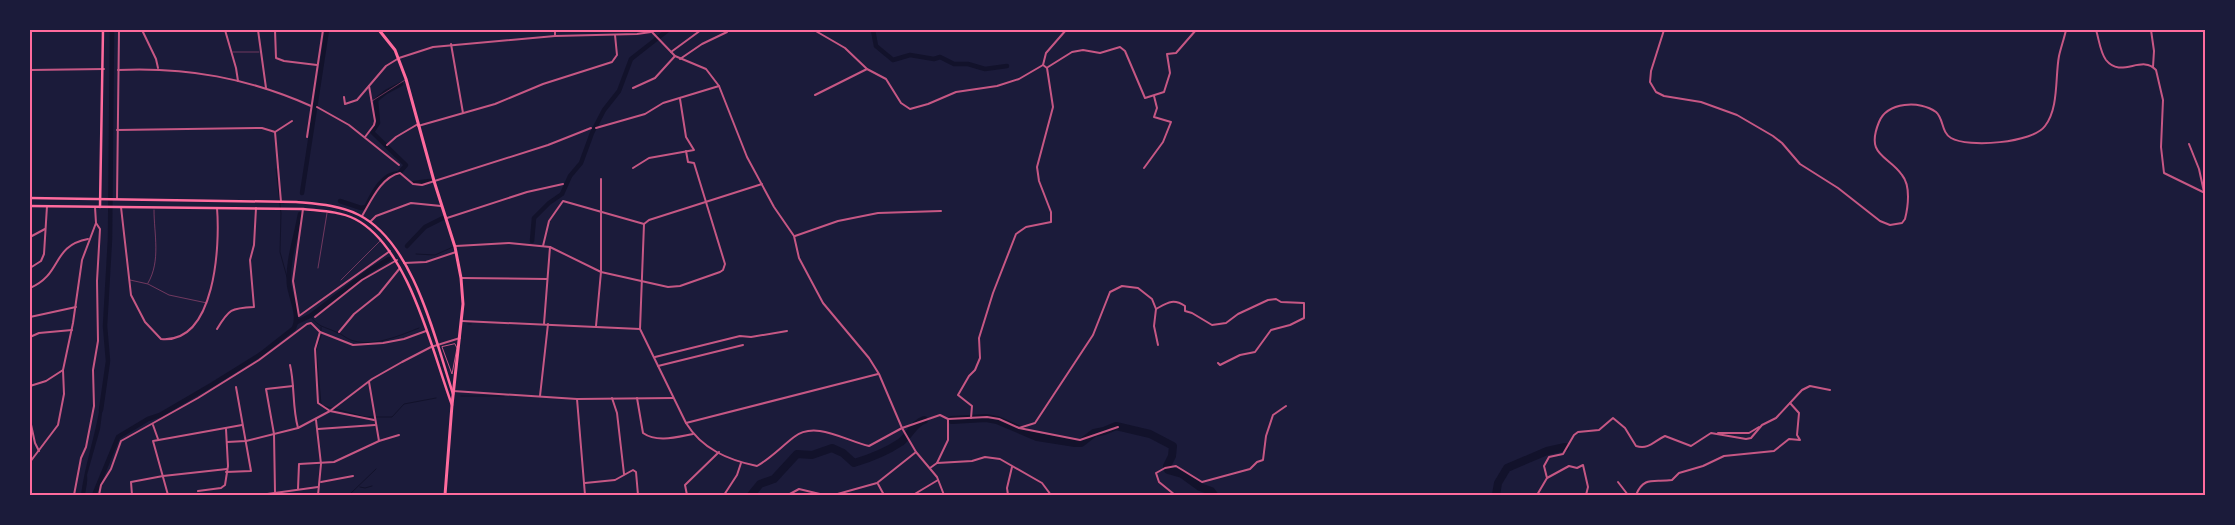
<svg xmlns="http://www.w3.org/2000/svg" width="2235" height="525" viewBox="0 0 2235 525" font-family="Raleway,sans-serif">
	<rect width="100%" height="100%" fill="#1b1b3a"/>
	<path fill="#12122b" d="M100,406H103L100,429L87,475C88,482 86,487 85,495H81C85,464 95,437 100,406Z"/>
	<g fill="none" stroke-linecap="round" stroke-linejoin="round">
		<g stroke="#12122b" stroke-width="1">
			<path d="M276,169L281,213L280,252L290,288"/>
			<path d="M416,254L435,255L453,247"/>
			<path d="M310,316C320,328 323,326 336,332C342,334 348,340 354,341C374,347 401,335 419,328"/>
			<path d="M468,324H471"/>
			<path d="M321,327V336L316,349L321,404"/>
			<path d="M461,396H504"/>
			<path d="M324,406L365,417H392L404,404L436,398"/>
			<path d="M360,487L365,488L372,486"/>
			<path d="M349,495L376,469"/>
		</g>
		<g stroke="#12122b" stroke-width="4.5">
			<path d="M873,30L876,46L893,60L910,55L934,59L940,57L954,64H968L985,69L1007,66"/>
			<path d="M400,172L406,165L372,132L378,123L376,100L386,92L401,84"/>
			<path d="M414,183L430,181"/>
			<path d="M302,193L327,30"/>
			<path d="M340,201L361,208L366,207C373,193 382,173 400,173"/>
			<path d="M532,241L534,218L549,203L562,194L570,176L581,163L592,133L604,110L619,91L631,59L668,30"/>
			<path d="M407,246L425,227L443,218"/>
			<path d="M297,322L310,316L369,271L389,259"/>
			<path d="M101,410L108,361L105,326L110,239L112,30"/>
			<path d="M94,495L118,437L148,419L160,415L213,384L261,354L294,328C300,315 291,299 289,285C287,262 296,237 300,214"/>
		</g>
		<g stroke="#12122b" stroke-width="8">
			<path d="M952,420L986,418L997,420L1037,437L1075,443H1081L1094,433L1104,431L1116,426L1150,434L1173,446L1172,456L1167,466L1168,470L1182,474L1200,487L1211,491L1214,495"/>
			<path d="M751,495L760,484L774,479L797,454L812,455L832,448L843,453L854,463C871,458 886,452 901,442C910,435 914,423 924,420"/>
			<path d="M1496,495L1498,483L1507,468L1547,451L1565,447"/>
		</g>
		<g stroke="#c65784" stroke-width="0.5">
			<path d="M233,52H259"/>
			<path d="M372,101L405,80"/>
			<path d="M318,268L327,213"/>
			<path d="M130,280L148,284L169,295L207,303"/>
			<path d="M341,280L380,241"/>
			<path d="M148,283C161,261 154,234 154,210"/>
		</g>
		<path stroke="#c65784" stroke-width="1" d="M455,344L457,348L452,374L442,347Z"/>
		<g stroke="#c65784" stroke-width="2">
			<path d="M142,30L156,59L158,68"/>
			<path d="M225,30L236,68L238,81"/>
			<path d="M258,30L266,88"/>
			<path d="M275,30L276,58L284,61L317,65"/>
			<path d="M555,30V36"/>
			<path d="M650,30L675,56L706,69L719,86L747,157L774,207L794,236L799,258L823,303L869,358L879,374L902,428L916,452L937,477L944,495"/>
			<path d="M814,30L845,48L867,69L886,79L901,103L910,109L928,104L956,92L997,86L1019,79L1043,65L1046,53L1066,30"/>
			<path d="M1664,30L1651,71L1650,82L1656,92L1664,96L1701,102L1737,115L1773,136L1782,143L1800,164L1838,188L1880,221L1890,225L1902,223L1905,219C1908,207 1911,186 1902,175C1888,155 1865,156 1879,122C1887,102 1920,100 1936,112C1944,119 1941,132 1951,138C1968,148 2033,143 2045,126C2059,108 2055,77 2059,56C2061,47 2064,39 2066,30"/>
			<path d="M2096,30C2099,39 2100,52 2106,60C2121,79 2142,54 2156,70L2163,100L2161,147L2164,173L2205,193"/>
			<path d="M2151,30L2154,51L2153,67"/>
			<path d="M451,44L463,113"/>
			<path d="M671,52L701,30"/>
			<path d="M680,59L702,44L727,32"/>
			<path d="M1048,67L1072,52L1083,50L1100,53L1120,47L1125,51L1145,98L1164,92L1170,73L1167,54L1176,53L1196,30"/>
			<path d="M30,70L104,69"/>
			<path d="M118,70C187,67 248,78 311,106"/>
			<path d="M633,88L655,78L675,56"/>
			<path d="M815,95L867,69"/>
			<path d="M344,97L345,104L357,100L386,66L399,58L433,47L555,36L637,34L651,32"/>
			<path d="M317,107L349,125L399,165"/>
			<path d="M418,126L495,104L543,84L612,62L617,55L615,35"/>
			<path d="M596,128L645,114L663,103L719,86"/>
			<path d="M117,130L262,128L275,132L281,202"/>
			<path d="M275,132L292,121"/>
			<path d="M307,137L323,30"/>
			<path d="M365,137L374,125L375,121L369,86"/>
			<path d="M2189,144L2199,169L2204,192"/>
			<path d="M387,145L396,137L418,124"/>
			<path d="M633,168L649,158L694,150L686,137L680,99"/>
			<path d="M1144,168L1163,142L1171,122L1154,117L1157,108L1154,96"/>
			<path d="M117,199L119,30"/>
			<path d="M121,207L131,295L145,322L161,339C216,344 220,244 217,208"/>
			<path d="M303,209L293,281L299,316L390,251"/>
			<path d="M362,216C371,201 381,177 400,173L413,184L422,185L548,145L591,128"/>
			<path d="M447,218L527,192L563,184"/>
			<path d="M370,222L376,216L411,203L441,206"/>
			<path d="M644,224L640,329L686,423C702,449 728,460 757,466C771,458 781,447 794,437C815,420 846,441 869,446L902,428"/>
			<path d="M644,224L649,220L762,184"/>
			<path d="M795,236L838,221L878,213L941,211"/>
			<path d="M30,237L45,229"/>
			<path d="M456,246L509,243L550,247L601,272L668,287L680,286L720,272L723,270L725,264L694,163L688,162L686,151"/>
			<path d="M543,246L549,221L563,201L644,224"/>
			<path d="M404,263L426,262L456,252"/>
			<path d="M30,268L41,261L44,254L47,206"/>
			<path d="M461,278L547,279"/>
			<path d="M30,288C63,274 51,246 88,239"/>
			<path d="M1156,309C1167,303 1173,298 1185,306V311L1192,313L1212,325L1226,323L1238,314L1268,300L1276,299L1281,302L1304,303V318L1290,325L1271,330L1255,352L1240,355L1220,365L1218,363"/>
			<path d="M30,317L76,307"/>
			<path d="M315,317L362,280L397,260"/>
			<path d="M462,321L640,329"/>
			<path d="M544,324L550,247"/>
			<path d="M596,326L601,272V179"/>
			<path d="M217,329C229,309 231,308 254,307L250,260L254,245L256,208"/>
			<path d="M320,332L315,349L318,403L330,411L374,420"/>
			<path d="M339,332L354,314L379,294L400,268"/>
			<path d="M30,337L39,333L72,330"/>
			<path d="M655,357L740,336L751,337L787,331"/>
			<path d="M290,365C295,386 292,406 298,428"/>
			<path d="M658,366L743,345"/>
			<path d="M369,382L379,441"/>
			<path d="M30,386L46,381L63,370"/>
			<path d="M453,391L577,399L673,398"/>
			<path d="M540,396L548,324"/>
			<path d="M612,398L617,413L624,474"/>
			<path d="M637,398L643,433C657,443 677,437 693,434"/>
			<path d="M577,399L585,495"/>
			<path d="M971,418L972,406L958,395L969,376L975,370L980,358L979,338L993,293L1016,234L1026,227L1051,222V212L1039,181L1037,167L1053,107L1047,68L1043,65"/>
			<path d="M30,420L35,443L39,451"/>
			<path d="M316,420L321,464L318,495"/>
			<path d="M686,423L878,374"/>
			<path d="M153,425L158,439"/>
			<path d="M902,428L940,415L948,419"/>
			<path d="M1019,428L1080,440L1118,427"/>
			<path d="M318,429L375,425"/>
			<path d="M1718,433H1749L1759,427"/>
			<path d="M227,442L246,441L298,428L330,411L372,379L402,362L431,347L460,338"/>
			<path d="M30,462L58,425L64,394L63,370L73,323L82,260L96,223L95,207"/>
			<path d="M937,463L972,461L985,457L1000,459L1042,483L1051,495"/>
			<path d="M930,468L937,463L948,440V419L987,417L999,419L1019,428L1035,423L1093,335L1110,292L1122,286L1138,288L1152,299L1156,309L1154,326L1158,345"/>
			<path d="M226,472L251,471L236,387"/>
			<path d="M1547,478L1569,466L1577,468L1583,465L1588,487L1586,495"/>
			<path d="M321,482L353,476"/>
			<path d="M1618,482L1628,495"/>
			<path d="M585,483L615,480L633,470L636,472L638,495"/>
			<path d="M878,484L884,495"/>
			<path d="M298,489L299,464L334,462L379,441L399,435"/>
			<path d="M198,491L221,488L225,485L228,466L226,429"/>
			<path d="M275,492L274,434L266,389L293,386"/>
			<path d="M74,495L81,458L86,447L94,406L93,370L98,341L97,281L100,229L96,223"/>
			<path d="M99,495L101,485L111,469L121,441L198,398L259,360L307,324L311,323L320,332L353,345L383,343L404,339L426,331"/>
			<path d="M132,495L131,482L163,476L227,469"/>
			<path d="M168,495L153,441L242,425"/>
			<path d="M260,495L318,487"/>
			<path d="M687,495L685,485L719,452"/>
			<path d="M724,495L737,475L741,463"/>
			<path d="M788,495L799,489L824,495"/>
			<path d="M834,495L877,483L916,452"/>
			<path d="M913,495L938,480"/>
			<path d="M1008,495L1007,488L1012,467"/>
			<path d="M1175,495L1159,482L1156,473L1165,468L1176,466L1202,482L1250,469L1257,462L1263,460L1266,436L1273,415L1286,406"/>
			<path d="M1537,495L1547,478L1544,466L1549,457L1563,454L1574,435L1578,432L1599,430L1613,418L1625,428L1636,446C1649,450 1654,441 1665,436L1691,446L1711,433L1746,439L1751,438L1762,425L1776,418L1802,390L1810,386L1830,390"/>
			<path d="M1636,495C1644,475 1655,483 1672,480L1679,473L1703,466L1724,456L1774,451L1789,439L1800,440L1797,435L1799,413L1790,403"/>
		</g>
		<g stroke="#ff6b9d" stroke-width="2.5">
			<path d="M30,198L296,202C317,204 339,205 359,215C414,243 435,339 453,394"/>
			<path d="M30,206L303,209C320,211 339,211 355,219C409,247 432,351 452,405"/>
			<path d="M100,207L103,30"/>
		</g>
		<path stroke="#ff6b9d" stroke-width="3" d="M379,30L395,50L406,79L434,181L455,247L461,278L463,304L452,405L445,495"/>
	</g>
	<rect width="2235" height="525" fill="none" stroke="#1b1b3a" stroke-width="62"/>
	<rect x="31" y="31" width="2173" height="463" fill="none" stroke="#ff6b9d" stroke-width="2"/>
</svg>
